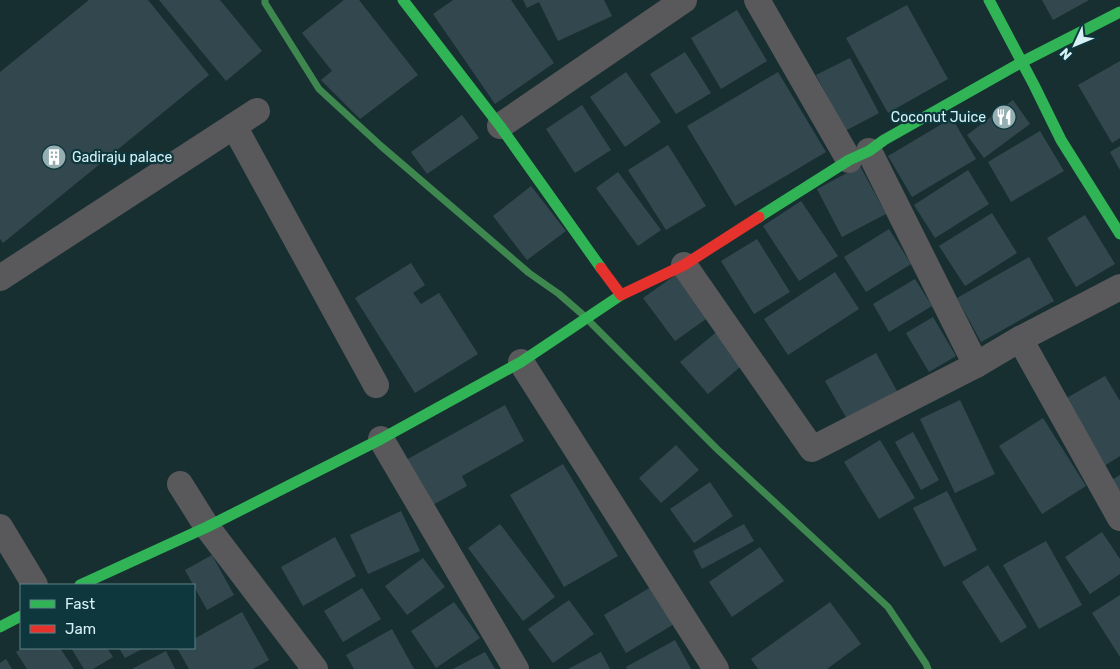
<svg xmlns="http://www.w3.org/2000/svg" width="1120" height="669" viewBox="0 0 1120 669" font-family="Rubik,sans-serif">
	<rect width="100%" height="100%" fill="#182f32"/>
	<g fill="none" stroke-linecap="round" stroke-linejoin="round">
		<g stroke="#3e8850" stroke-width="7">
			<path d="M265,0V3L319,89L381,146L529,273L559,294L582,314"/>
			<path d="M591,323L717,449L888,607L926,664L928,669"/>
		</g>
	</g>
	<g fill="#32484e">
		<path d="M89,0H148L209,75L3,243L0,239V72Z"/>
		<path d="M159,0H220L262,51L226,81Z"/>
		<path d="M344,0H359L418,75L360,119L321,80L332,71L302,33Z"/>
		<path d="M453,0H511L554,63L495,104L433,14Z"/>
		<path d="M523,0H604L612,16L558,41L539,2L527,8Z"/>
		<path d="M1042,0H1089L1053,20Z"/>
		<path d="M907,5L948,79L888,113L846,38Z"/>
		<path d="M737,10L767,61L721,89L691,38Z"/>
		<path d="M685,52L711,93L676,114L650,74Z"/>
		<path d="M850,58L879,113L845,131L816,75Z"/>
		<path d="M1120,61V138L1112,143L1078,85Z"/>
		<path d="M626,72L661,122L625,147L590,97Z"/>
		<path d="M778,72L826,152L735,206L687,126Z"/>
		<path d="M1013,100L1030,124L984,158L967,135Z"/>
		<path d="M582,105L611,150L575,173L546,129Z"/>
		<path d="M462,115L479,138L427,174L411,152Z"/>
		<path d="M952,118L976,159L912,197L888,156Z"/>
		<path d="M1040,131L1064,171L1011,202L988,162Z"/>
		<path d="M668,145L706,206L666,230L628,170Z"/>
		<path d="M1120,146V170L1110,152Z"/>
		<path d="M860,166L886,214L842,237L817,189Z"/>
		<path d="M968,170L989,204L935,238L914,205Z"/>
		<path d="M618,172L661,230L638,246L596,188Z"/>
		<path d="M531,186L566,231L527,260L493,216Z"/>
		<path d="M801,201L838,256L799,281L763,226Z"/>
		<path d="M992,213L1017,253L965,286L939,246Z"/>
		<path d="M1085,215L1115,264L1076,287L1047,238Z"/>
		<path d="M889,229L911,264L866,292L844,257Z"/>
		<path d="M757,239L790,292L754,314L721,261Z"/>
		<path d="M1029,257L1054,301L981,342L957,298Z"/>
		<path d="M411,263L425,285L413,293L421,304L439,293L478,354L415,393L355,298Z"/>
		<path d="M681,271L713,314L675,341L643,298Z"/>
		<path d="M835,272L859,309L788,355L764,319Z"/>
		<path d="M915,279L932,306L889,332L873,304Z"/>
		<path d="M933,317L956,356L929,372L906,333Z"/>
		<path d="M719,330L746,362L708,394L680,362Z"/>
		<path d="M876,353L897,391L847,419L825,381Z"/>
		<path d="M1105,376L1120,401V456L1104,466L1065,399Z"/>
		<path d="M960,400L995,474L955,493L920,419Z"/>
		<path d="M505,405L524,441L462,476L467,486L431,506L406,460Z"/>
		<path d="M1043,418L1086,486L1042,514L999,446Z"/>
		<path d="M913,432L939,480L921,490L895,442Z"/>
		<path d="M880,440L915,498L879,519L844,462Z"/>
		<path d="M676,445L699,470L661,503L639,478Z"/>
		<path d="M563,464L618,556L564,587L510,495Z"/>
		<path d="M1120,475V497L1110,481Z"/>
		<path d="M710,482L733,516L694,543L670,509Z"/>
		<path d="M947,491L977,550L944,567L913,508Z"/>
		<path d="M401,511L420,551L368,574L350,535Z"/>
		<path d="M500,524L555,597L523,621L468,548Z"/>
		<path d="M744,524L754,541L702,569L693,551Z"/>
		<path d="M1102,532L1120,559V574L1090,594L1065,557Z"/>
		<path d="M335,537L356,576L303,606L281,567Z"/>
		<path d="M1046,541L1082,605L1039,629L1003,565Z"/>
		<path d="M760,547L784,581L732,617L709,582Z"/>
		<path d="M212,555L234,595L207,610L185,570Z"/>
		<path d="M423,558L445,587L407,615L385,586Z"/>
		<path d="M988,565L1027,627L1001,643L962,582Z"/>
		<path d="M651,587L674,624L626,653L604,615Z"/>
		<path d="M362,588L381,619L343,642L324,611Z"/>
		<path d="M1120,595V657L1092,613Z"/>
		<path d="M569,600L594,634L553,663L528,629Z"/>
		<path d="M454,602L480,638L436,668L411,631Z"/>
		<path d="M830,602L861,644L827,669H758L751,659Z"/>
		<path d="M242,612L269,660L253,669H189L177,648H194V639Z"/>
		<path d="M392,629L414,669H354L346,655Z"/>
		<path d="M675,640L691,669H627L626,667Z"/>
		<path d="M22,648H60L74,669H27L16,652Z"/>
		<path d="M71,648H107L113,657L93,669H84Z"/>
		<path d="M119,648H144L125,658Z"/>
		<path d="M166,651L175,669H132Z"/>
		<path d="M485,652L495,669H453Z"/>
		<path d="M601,652L610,669H568Z"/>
		<path d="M6,659L12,669H0V663Z"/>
	</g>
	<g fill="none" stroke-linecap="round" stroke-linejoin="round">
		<g stroke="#59595c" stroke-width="26">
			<path d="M757,0L849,160"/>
			<path d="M234,126L376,385"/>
			<path d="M500,126L684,0"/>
			<path d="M869,151L976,365"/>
			<path d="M684,265L812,449L976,365L1020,339L1120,287"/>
			<path d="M0,278L257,111"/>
			<path d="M1020,339L1120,518"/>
			<path d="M521,362L716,669"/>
			<path d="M381,439L516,669"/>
			<path d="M180,484L207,527L315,669"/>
			<path d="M0,527L35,585"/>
		</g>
		<g stroke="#30b455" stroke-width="11">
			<path d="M403,0L500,126L601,268"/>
			<path d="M989,0L1034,85L1061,140L1120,234"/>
			<path d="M759,217L849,160L869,151L884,140L1022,62L1120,12"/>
			<path d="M80,585L207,527L381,439L521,362L621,295"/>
			<path d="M0,627L21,616"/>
		</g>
		<path stroke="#e5322d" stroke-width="11" d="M601,268L621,295L684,265L759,217"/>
	</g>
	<defs>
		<symbol id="restaurant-disc" viewBox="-11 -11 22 22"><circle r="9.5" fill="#94aeb1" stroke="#0d373d"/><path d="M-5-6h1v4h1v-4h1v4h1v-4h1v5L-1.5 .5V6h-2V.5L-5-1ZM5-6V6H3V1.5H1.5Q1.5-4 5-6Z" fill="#fff"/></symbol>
		<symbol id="building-disc" viewBox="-11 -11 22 22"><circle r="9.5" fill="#94aeb1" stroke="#0d373d"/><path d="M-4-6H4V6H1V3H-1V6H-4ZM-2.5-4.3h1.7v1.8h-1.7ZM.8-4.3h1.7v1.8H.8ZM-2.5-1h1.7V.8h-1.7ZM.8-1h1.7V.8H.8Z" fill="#fff"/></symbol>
	</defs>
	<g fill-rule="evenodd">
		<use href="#restaurant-disc" x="990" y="103" width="28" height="28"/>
		<use href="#building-disc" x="40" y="143" width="28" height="28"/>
	</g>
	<g text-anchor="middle" stroke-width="4.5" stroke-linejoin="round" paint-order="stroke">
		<g font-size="14" fill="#d7f2f6" stroke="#0d373d" text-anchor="end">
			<text x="986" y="122">Coconut Juice</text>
			<text x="72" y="162" text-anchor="start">Gadiraju palace</text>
		</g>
	</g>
	<rect x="20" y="584" width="175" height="65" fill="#0d373d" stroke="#5e8287"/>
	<rect x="30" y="600" width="25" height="8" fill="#30b455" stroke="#5e8287"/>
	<text x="65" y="609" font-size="15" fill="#d7f2f6">Fast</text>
	<rect x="30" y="625" width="25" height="8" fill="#e5322d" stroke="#5e8287"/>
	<text x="65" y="634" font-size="15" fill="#d7f2f6">Jam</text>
	<g transform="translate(1075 45) rotate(226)" stroke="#0d373d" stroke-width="4" paint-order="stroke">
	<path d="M0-4L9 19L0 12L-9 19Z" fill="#d7f2f6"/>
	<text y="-8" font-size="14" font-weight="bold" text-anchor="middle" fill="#d7f2f6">N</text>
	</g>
</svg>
